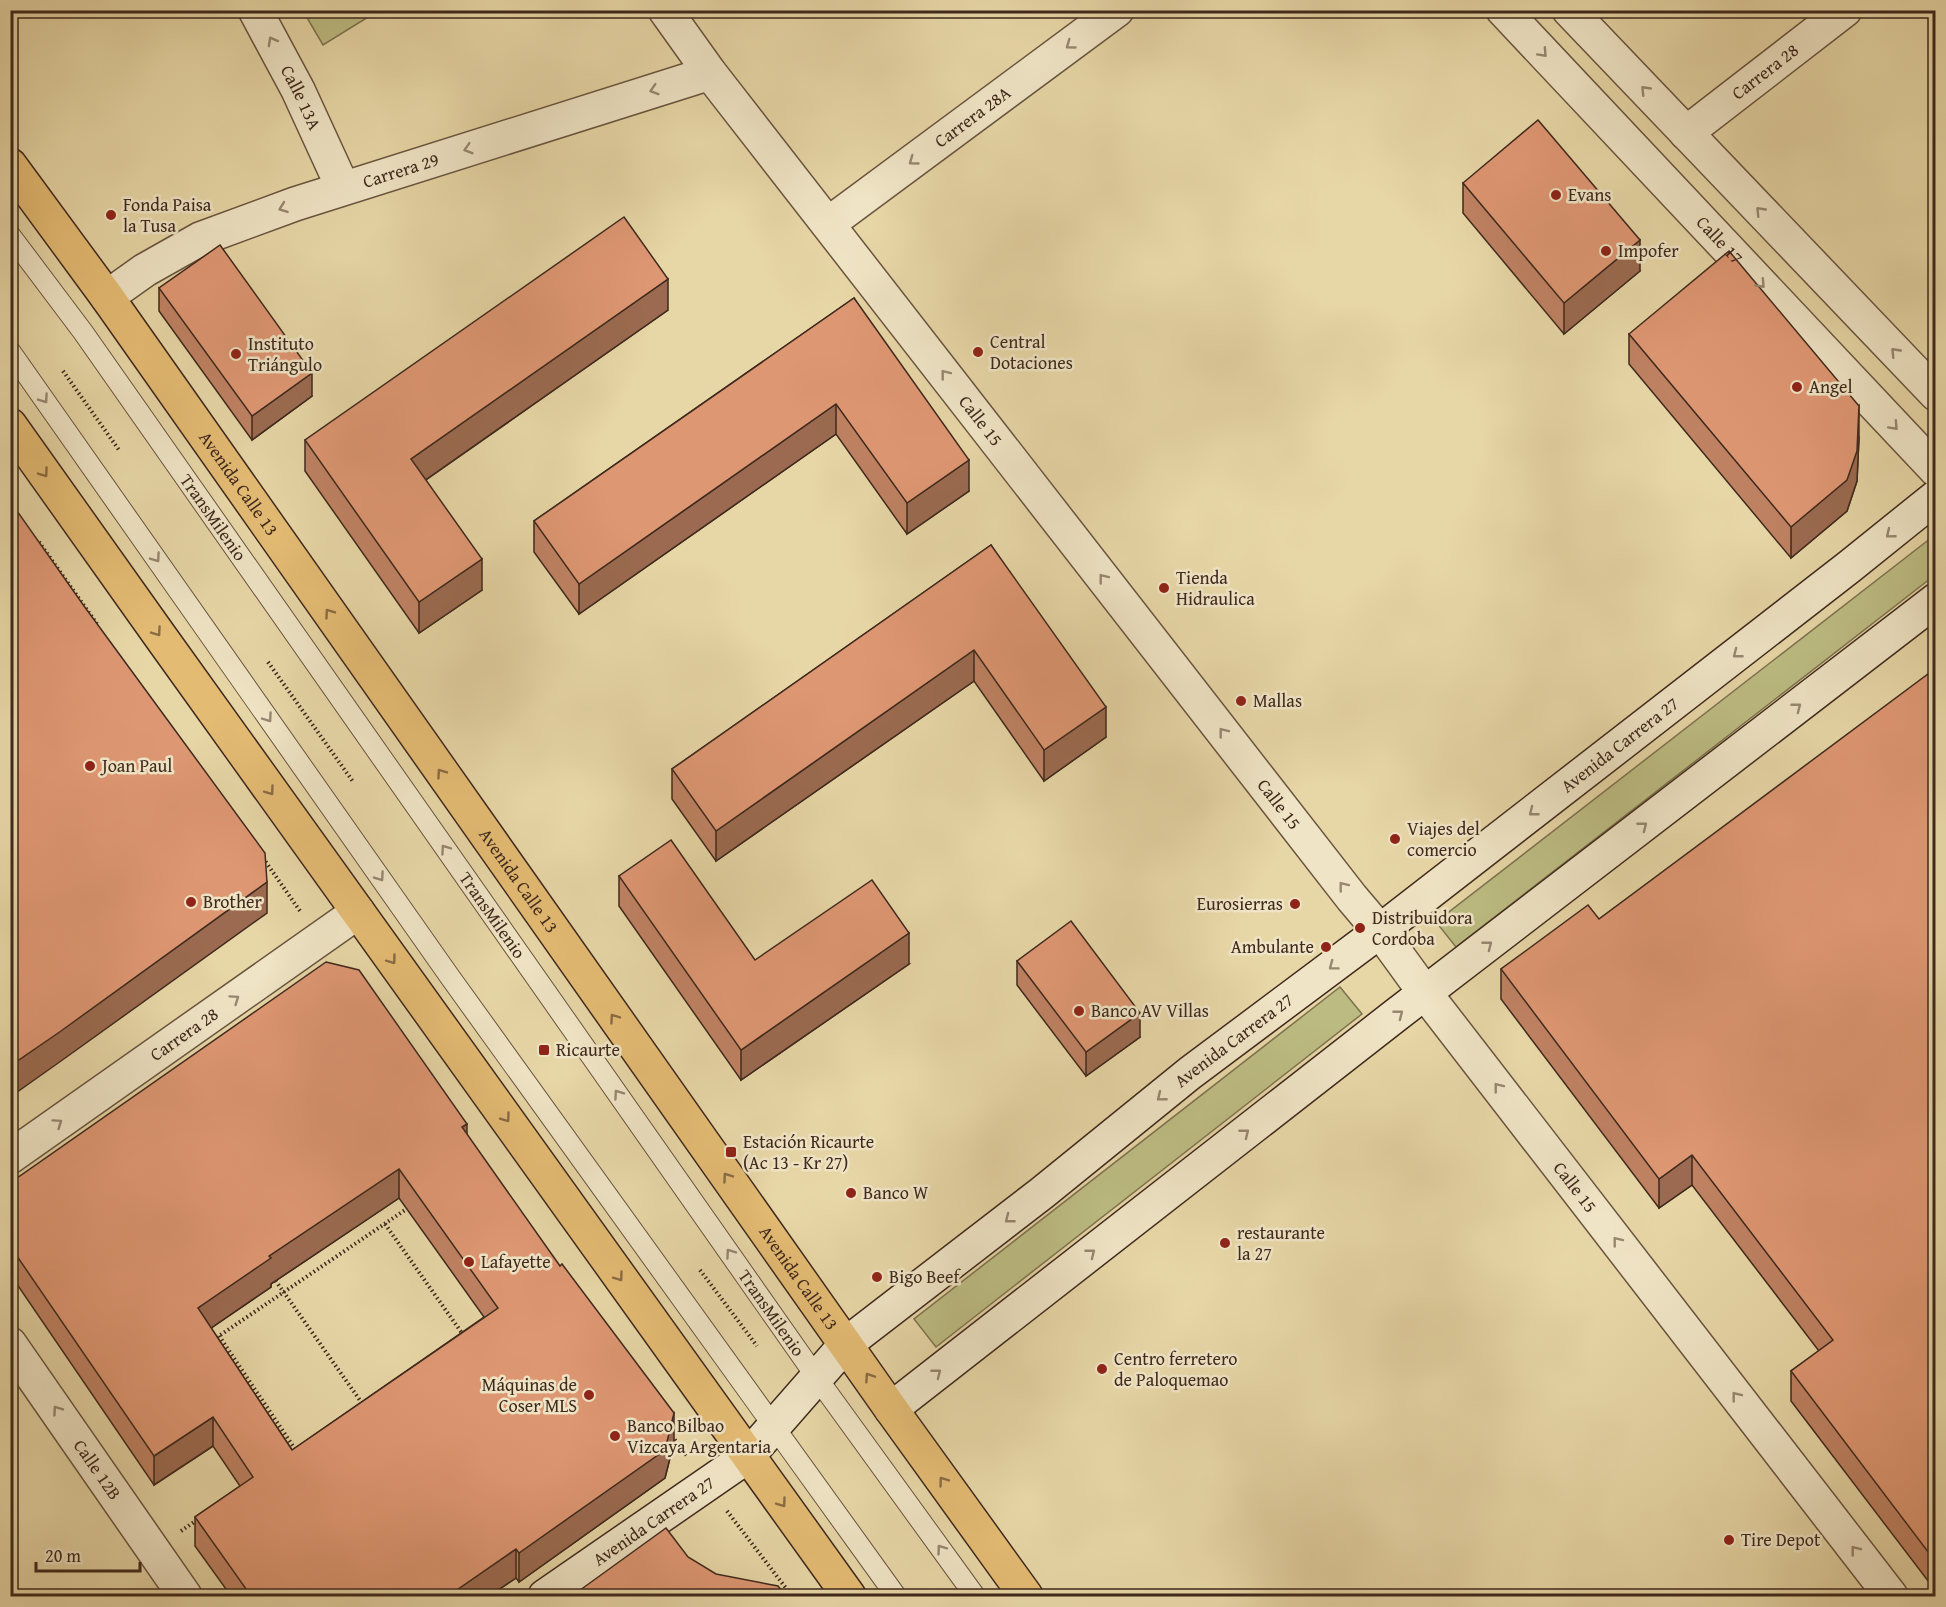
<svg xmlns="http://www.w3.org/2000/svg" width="1946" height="1607" viewBox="0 0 1946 1607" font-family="'Gentium Book Plus',serif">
	<rect width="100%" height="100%" fill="#e7d6a6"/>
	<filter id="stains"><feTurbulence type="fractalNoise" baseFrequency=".00333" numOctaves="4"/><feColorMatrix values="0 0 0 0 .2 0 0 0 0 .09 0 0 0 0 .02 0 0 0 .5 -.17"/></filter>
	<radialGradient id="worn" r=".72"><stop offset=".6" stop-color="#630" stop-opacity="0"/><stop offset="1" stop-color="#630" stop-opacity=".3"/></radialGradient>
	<g fill="#bcbc82" stroke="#7e7250" stroke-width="1.5">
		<path d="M303,11H378L323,45Z"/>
		<path d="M1931,538L1935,544V575L1456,947L1436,922Z"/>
		<path d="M1340,987L1362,1014L936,1347L914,1319Z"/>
	</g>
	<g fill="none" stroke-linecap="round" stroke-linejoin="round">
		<defs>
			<g id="service">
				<path id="s1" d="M10,235L83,332L817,1378L975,1596"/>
				<path d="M10,351L450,977L896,1596"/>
			</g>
			<g id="minor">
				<path id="s2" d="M255,10L298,90L343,188"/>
				<path id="s3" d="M665,10L710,73L1352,898L1380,931"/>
				<path id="s4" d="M1686,133L1845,10"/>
				<path id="s5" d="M828,224L1117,10"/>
				<path id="s6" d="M107,297L145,270L200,239L295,204L710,73"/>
				<path id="s7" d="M10,1157L358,912"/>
				<path id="s8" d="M10,1344L185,1596"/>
			</g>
			<g id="tertiary">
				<path id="s9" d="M1503,10L1936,470"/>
				<path d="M1569,10L1936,394"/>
				<path id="s10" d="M1380,931L1425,993L1891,1596"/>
			</g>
			<g id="secondary">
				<path d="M891,1409L1396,1015L1936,600"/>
				<path id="s11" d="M545,1596L748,1456L846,1344L1042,1193L1190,1073L1380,931L1849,567L1936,497"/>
			</g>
			<g id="primary">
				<path id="s12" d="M10,165L107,297L891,1409L1026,1596"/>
				<path d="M10,425L160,636L849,1596"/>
			</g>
		</defs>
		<use href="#service" stroke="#69543f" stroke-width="22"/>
		<use href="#minor" stroke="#69543f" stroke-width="36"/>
		<use href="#tertiary" stroke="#69543f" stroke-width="36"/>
		<use href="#secondary" stroke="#3f291d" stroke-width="36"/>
		<use href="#primary" stroke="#3f291d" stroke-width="36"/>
		<g stroke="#3f291d" stroke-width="4" stroke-dasharray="1.5 3" stroke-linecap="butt">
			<path d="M63,371L119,450"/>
			<path d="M39,542L97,624"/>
			<path d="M268,662L354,783"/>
			<path d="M263,858L300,911"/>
			<path d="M385,1224L464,1336"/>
			<path d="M700,1270L757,1346"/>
			<path d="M273,1277L364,1406"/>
			<path d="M219,1336L297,1452"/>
			<path d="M213,1340L411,1206"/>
			<path d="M672,1436L687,1456"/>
			<path d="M727,1511L792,1596"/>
			<path d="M181,1531L197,1520"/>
			<path d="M493,1589L498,1596"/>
		</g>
		<use href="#service" stroke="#efe4c5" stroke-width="20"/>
		<use href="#minor" stroke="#efe4c5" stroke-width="33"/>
		<use href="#tertiary" stroke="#efe4c5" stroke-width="33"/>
		<use href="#secondary" stroke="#efe4c5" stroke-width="33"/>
		<use href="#primary" stroke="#e4bb73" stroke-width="33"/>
	</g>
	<g fill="#bf8263" stroke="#3f291d" stroke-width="1.5" fill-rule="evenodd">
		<path d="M1463,183L1640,271L1564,334L1463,213Z"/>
		<path d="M159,288L312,396L252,440L159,311Z"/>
		<path d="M854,298L969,491L907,534L836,434L579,614L534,552V521Z"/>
		<path d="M668,310L426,480L482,590L419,633L305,471V440Z"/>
		<path d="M1629,334L1859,437L1857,481L1847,511L1791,558L1629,364Z"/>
		<path d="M991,545L1106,737L1044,781L974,681L716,861L672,799V769Z"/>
		<path d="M1935,671V1590L1791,1401V1371L1819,1351L1692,1185L1659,1208L1501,999V969L1599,919Z"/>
		<path d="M619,876L755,960L909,964L741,1080L619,906Z"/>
		<path d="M1017,961L1140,1037L1086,1076L1017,985Z"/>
		<path d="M467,1135L674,1442L665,1478L519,1582L516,1578L489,1596H231L195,1546V1517L240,1486L213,1446L154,1485L10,1274V1183ZM399,1198L484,1317L292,1450L211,1328L271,1287V1284Z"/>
	</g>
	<g fill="#9b6a50" stroke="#3f291d" stroke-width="1.5">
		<path d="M1640,240V271L1564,334V303Z"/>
		<path d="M668,279V310L411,490V459Z"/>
		<path d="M312,373V396L252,440V416Z"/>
		<path d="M836,404V434L579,614V584Z"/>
		<path d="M1859,406V437L1857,481L1847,511L1791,558V527Z"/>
		<path d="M969,460V491L907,534V503Z"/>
		<path d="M482,559V590L419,633V602Z"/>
		<path d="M974,650V681L716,861V831Z"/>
		<path d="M1106,707V737L1044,781V750Z"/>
		<path d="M267,882V913L61,1061L10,1097V1066Z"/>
		<path d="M909,933V964L741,1080V1050Z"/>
		<path d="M1140,1013V1037L1086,1076V1052Z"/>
		<path d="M467,1124V1152L462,1127Z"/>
		<path d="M1692,1155V1185L1659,1208V1179Z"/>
		<path d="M399,1169V1198L271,1284V1287L198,1337V1308L269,1256Z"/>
		<path d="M674,1413V1442L665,1478L519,1582V1553Z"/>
		<path d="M213,1417V1446L154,1485V1456Z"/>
		<path d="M516,1549V1578L489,1596H448Z"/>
	</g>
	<g fill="#de9773" stroke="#3f291d" stroke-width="1.5" fill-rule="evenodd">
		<path d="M1538,120L1640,240L1564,303L1463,183Z"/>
		<path d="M624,217L668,279L411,459L482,559L419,602L305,440Z"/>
		<path d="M220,245L312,373L252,416L159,288Z"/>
		<path d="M1729,251L1859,406L1857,451L1847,480L1791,527L1629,334Z"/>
		<path d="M854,298L969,460L907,503L836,404L579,584L534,521Z"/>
		<path d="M10,501L84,606L265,853L267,882L61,1031L10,1066Z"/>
		<path d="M991,545L1106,707L1044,750L974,650L716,831L672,769Z"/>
		<path d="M1932,671L1934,673L1935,671V1561L1791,1371L1833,1340L1692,1155L1659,1179L1501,969L1588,905L1599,919Z"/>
		<path d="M671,840L755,960L872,880L909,933L741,1050L619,876Z"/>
		<path d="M1071,921L1140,1013L1086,1052L1017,961Z"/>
		<path d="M326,962L359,970L467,1124L462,1127L560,1266L562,1264L674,1413L665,1450L519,1553L516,1549L448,1596H251L195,1517L253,1477L213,1417L154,1456L10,1246V1183ZM399,1169L498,1308L292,1450L198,1308L271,1258L269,1256Z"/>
		<path d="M666,1528L688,1557L716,1574L778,1586L786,1596H579L576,1593Z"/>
	</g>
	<defs><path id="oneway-chevron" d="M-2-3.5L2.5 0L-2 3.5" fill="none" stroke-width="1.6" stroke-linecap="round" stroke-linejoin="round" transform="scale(1.5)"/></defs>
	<g stroke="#978671">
		<use href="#oneway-chevron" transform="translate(272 41) rotate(-119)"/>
		<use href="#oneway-chevron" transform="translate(1070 45) rotate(144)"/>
		<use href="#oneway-chevron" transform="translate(1543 53) rotate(47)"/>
		<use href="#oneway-chevron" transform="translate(654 90) rotate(163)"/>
		<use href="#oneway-chevron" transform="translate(1645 90) rotate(-134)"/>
		<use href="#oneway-chevron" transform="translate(468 149) rotate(163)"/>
		<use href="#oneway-chevron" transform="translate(913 161) rotate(144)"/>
		<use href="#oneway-chevron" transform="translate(283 208) rotate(160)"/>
		<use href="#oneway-chevron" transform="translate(1760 211) rotate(-134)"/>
		<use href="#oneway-chevron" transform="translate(1761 284) rotate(47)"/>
		<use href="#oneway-chevron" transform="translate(1895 352) rotate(-134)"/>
		<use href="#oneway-chevron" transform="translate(945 374) rotate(-128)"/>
		<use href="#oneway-chevron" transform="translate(44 399) rotate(55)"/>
		<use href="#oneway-chevron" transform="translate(1894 426) rotate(47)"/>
		<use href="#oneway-chevron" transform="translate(1890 534) rotate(141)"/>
		<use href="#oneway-chevron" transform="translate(156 558) rotate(55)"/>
		<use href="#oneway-chevron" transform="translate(1103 578) rotate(-128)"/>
		<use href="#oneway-chevron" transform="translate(1737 654) rotate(142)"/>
		<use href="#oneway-chevron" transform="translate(1797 707) rotate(-38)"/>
		<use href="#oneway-chevron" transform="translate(268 718) rotate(55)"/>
		<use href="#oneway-chevron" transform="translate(1223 732) rotate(-128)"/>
		<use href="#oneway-chevron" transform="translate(1533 812) rotate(142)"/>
		<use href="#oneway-chevron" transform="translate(1643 826) rotate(-38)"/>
		<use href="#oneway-chevron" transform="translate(445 849) rotate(-125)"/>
		<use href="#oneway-chevron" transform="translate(380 877) rotate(55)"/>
		<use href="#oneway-chevron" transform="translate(1343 886) rotate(-128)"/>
		<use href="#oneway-chevron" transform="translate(1488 945) rotate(-38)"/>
		<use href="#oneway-chevron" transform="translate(1333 966) rotate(143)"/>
		<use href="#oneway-chevron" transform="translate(235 999) rotate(-35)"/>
		<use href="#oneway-chevron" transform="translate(1399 1014) rotate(-38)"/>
		<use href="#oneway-chevron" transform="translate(1498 1087) rotate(-128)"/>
		<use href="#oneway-chevron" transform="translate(618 1094) rotate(-125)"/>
		<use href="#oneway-chevron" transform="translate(1161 1097) rotate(141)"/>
		<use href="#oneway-chevron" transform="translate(58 1123) rotate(-35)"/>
		<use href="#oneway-chevron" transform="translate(1245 1133) rotate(-38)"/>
		<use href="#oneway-chevron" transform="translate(1009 1219) rotate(142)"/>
		<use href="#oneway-chevron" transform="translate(1617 1241) rotate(-128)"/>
		<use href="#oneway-chevron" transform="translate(730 1253) rotate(-125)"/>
		<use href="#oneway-chevron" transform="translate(1091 1253) rotate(-38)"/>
		<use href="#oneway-chevron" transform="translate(937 1373) rotate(-38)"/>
		<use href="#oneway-chevron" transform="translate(1736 1396) rotate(-128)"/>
		<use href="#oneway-chevron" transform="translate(57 1410) rotate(-125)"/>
		<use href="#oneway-chevron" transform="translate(941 1549) rotate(-126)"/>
		<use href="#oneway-chevron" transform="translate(1855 1550) rotate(-128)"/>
	</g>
	<g stroke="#896b44">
		<use href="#oneway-chevron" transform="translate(44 473) rotate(55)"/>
		<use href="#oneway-chevron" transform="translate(329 613) rotate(-125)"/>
		<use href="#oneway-chevron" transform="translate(157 632) rotate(55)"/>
		<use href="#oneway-chevron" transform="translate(441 773) rotate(-125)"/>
		<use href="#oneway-chevron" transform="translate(270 791) rotate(54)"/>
		<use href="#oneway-chevron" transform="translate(392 960) rotate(54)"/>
		<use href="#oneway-chevron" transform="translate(614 1018) rotate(-125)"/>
		<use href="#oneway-chevron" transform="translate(506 1118) rotate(54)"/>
		<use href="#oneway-chevron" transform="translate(727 1177) rotate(-125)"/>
		<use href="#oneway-chevron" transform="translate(619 1277) rotate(54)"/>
		<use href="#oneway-chevron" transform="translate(869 1377) rotate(-124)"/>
		<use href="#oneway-chevron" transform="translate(943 1481) rotate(-126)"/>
		<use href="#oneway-chevron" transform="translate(782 1503) rotate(54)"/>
	</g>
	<g fill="#8f2418" stroke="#efe4c5" stroke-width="2">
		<circle cx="1556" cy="195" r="6"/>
		<circle cx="111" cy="215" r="6"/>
		<circle cx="1606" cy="251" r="6"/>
		<circle cx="978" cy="352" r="6"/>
		<circle cx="236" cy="354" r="6"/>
		<circle cx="1797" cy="387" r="6"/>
		<circle cx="1164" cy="588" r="6"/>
		<circle cx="1241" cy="701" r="6"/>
		<circle cx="90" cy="766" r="6"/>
		<circle cx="1395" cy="839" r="6"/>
		<circle cx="191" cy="902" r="6"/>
		<circle cx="1295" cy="904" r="6"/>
		<circle cx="1360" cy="928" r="6"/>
		<circle cx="1326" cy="947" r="6"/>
		<circle cx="1079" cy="1011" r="6"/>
		<rect x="538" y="1044" width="12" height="12" rx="3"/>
		<rect x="725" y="1146" width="12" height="12" rx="3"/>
		<circle cx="851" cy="1193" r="6"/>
		<circle cx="1225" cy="1243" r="6"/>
		<circle cx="469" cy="1262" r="6"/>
		<circle cx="877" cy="1277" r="6"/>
		<circle cx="1102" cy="1369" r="6"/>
		<circle cx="589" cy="1395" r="6"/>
		<circle cx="615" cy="1436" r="6"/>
		<circle cx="1729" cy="1540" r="6"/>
	</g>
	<g text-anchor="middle" stroke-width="5" stroke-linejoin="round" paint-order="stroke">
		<g font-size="18" fill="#3f291d" stroke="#efe4c5">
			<text dy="6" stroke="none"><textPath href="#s4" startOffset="100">Carrera 28</textPath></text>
			<text dy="6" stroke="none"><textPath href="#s2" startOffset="99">Calle 13A</textPath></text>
			<text dy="6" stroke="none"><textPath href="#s5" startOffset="180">Carrera 28A</textPath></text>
			<text dy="6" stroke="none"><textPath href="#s6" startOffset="322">Carrera 29</textPath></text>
			<text dy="6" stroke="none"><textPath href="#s9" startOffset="316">Calle 17</textPath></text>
			<text dy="6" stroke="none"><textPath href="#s3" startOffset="518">Calle 15</textPath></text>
			<text dy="6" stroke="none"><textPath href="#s12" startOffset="392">Avenida Calle 13</textPath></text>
			<text dy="6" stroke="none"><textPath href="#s1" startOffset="348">TransMilenio</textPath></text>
			<text dy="6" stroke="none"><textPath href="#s11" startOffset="1374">Avenida Carrera 27</textPath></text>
			<text dy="6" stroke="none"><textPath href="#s3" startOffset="1004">Calle 15</textPath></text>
			<text dy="6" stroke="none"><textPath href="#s12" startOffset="878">Avenida Calle 13</textPath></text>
			<text dy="6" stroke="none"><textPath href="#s1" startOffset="834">TransMilenio</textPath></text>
			<text dy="6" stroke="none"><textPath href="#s7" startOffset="213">Carrera 28</textPath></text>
			<text dy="6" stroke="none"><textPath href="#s11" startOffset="888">Avenida Carrera 27</textPath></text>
			<text dy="6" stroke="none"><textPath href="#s10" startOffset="322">Calle 15</textPath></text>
			<text dy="6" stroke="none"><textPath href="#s12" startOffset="1364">Avenida Calle 13</textPath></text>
			<text dy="6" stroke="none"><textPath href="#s1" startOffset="1320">TransMilenio</textPath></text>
			<text dy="6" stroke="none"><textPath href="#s8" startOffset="153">Calle 12B</textPath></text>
			<text dy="6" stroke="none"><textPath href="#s11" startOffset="132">Avenida Carrera 27</textPath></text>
		</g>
		<g font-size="18" fill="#3f291d" stroke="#efe4c5" text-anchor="start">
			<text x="1568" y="201">Evans</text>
			<text x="123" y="211">Fonda Paisa<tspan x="123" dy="21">la Tusa</tspan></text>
			<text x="1618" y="257">Impofer</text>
			<text x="990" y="348">Central<tspan x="990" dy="21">Dotaciones</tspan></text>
			<text x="248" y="350">Instituto<tspan x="248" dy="21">Triángulo</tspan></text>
			<text x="1809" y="393">Angel</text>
			<text x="1176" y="584">Tienda<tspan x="1176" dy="21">Hidraulica</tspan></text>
			<text x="1253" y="707">Mallas</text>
			<text x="102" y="772">Joan Paul</text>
			<text x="1407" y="835">Viajes del<tspan x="1407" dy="21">comercio</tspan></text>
			<text x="203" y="908">Brother</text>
			<text x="1283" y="910" text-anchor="end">Eurosierras</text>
			<text x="1372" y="924">Distribuidora<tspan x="1372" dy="21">Cordoba</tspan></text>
			<text x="1314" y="953" text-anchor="end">Ambulante</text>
			<text x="1091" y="1017">Banco AV Villas</text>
			<text x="556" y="1056">Ricaurte</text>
			<text x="743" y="1148">Estación Ricaurte<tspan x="743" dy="21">(Ac 13 - Kr 27)</tspan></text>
			<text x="863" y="1199">Banco W</text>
			<text x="1237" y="1239">restaurante<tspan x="1237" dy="21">la 27</tspan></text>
			<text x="481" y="1268">Lafayette</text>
			<text x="889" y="1283">Bigo Beef</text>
			<text x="1114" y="1365">Centro ferretero<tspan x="1114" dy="21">de Paloquemao</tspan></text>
			<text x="577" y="1391" text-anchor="end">Máquinas de<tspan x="577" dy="21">Coser MLS</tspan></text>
			<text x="627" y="1432">Banco Bilbao<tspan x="627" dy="21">Vizcaya Argentaria</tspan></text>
			<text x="1741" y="1546">Tire Depot</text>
		</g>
	</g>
	<rect width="1946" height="1607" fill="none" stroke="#e7d6a6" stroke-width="36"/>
	<rect x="12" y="12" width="1922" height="1583" fill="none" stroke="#3f291d" stroke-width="3"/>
	<rect x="18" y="18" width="1910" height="1571" fill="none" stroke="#3f291d" stroke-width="1.5"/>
	<path d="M36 1562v9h104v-9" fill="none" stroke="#3f291d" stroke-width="3"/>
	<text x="45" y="1562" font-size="18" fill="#3f291d" stroke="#efe4c5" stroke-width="4.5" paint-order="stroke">20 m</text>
	<rect width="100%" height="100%" filter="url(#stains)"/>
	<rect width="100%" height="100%" fill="url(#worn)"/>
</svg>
